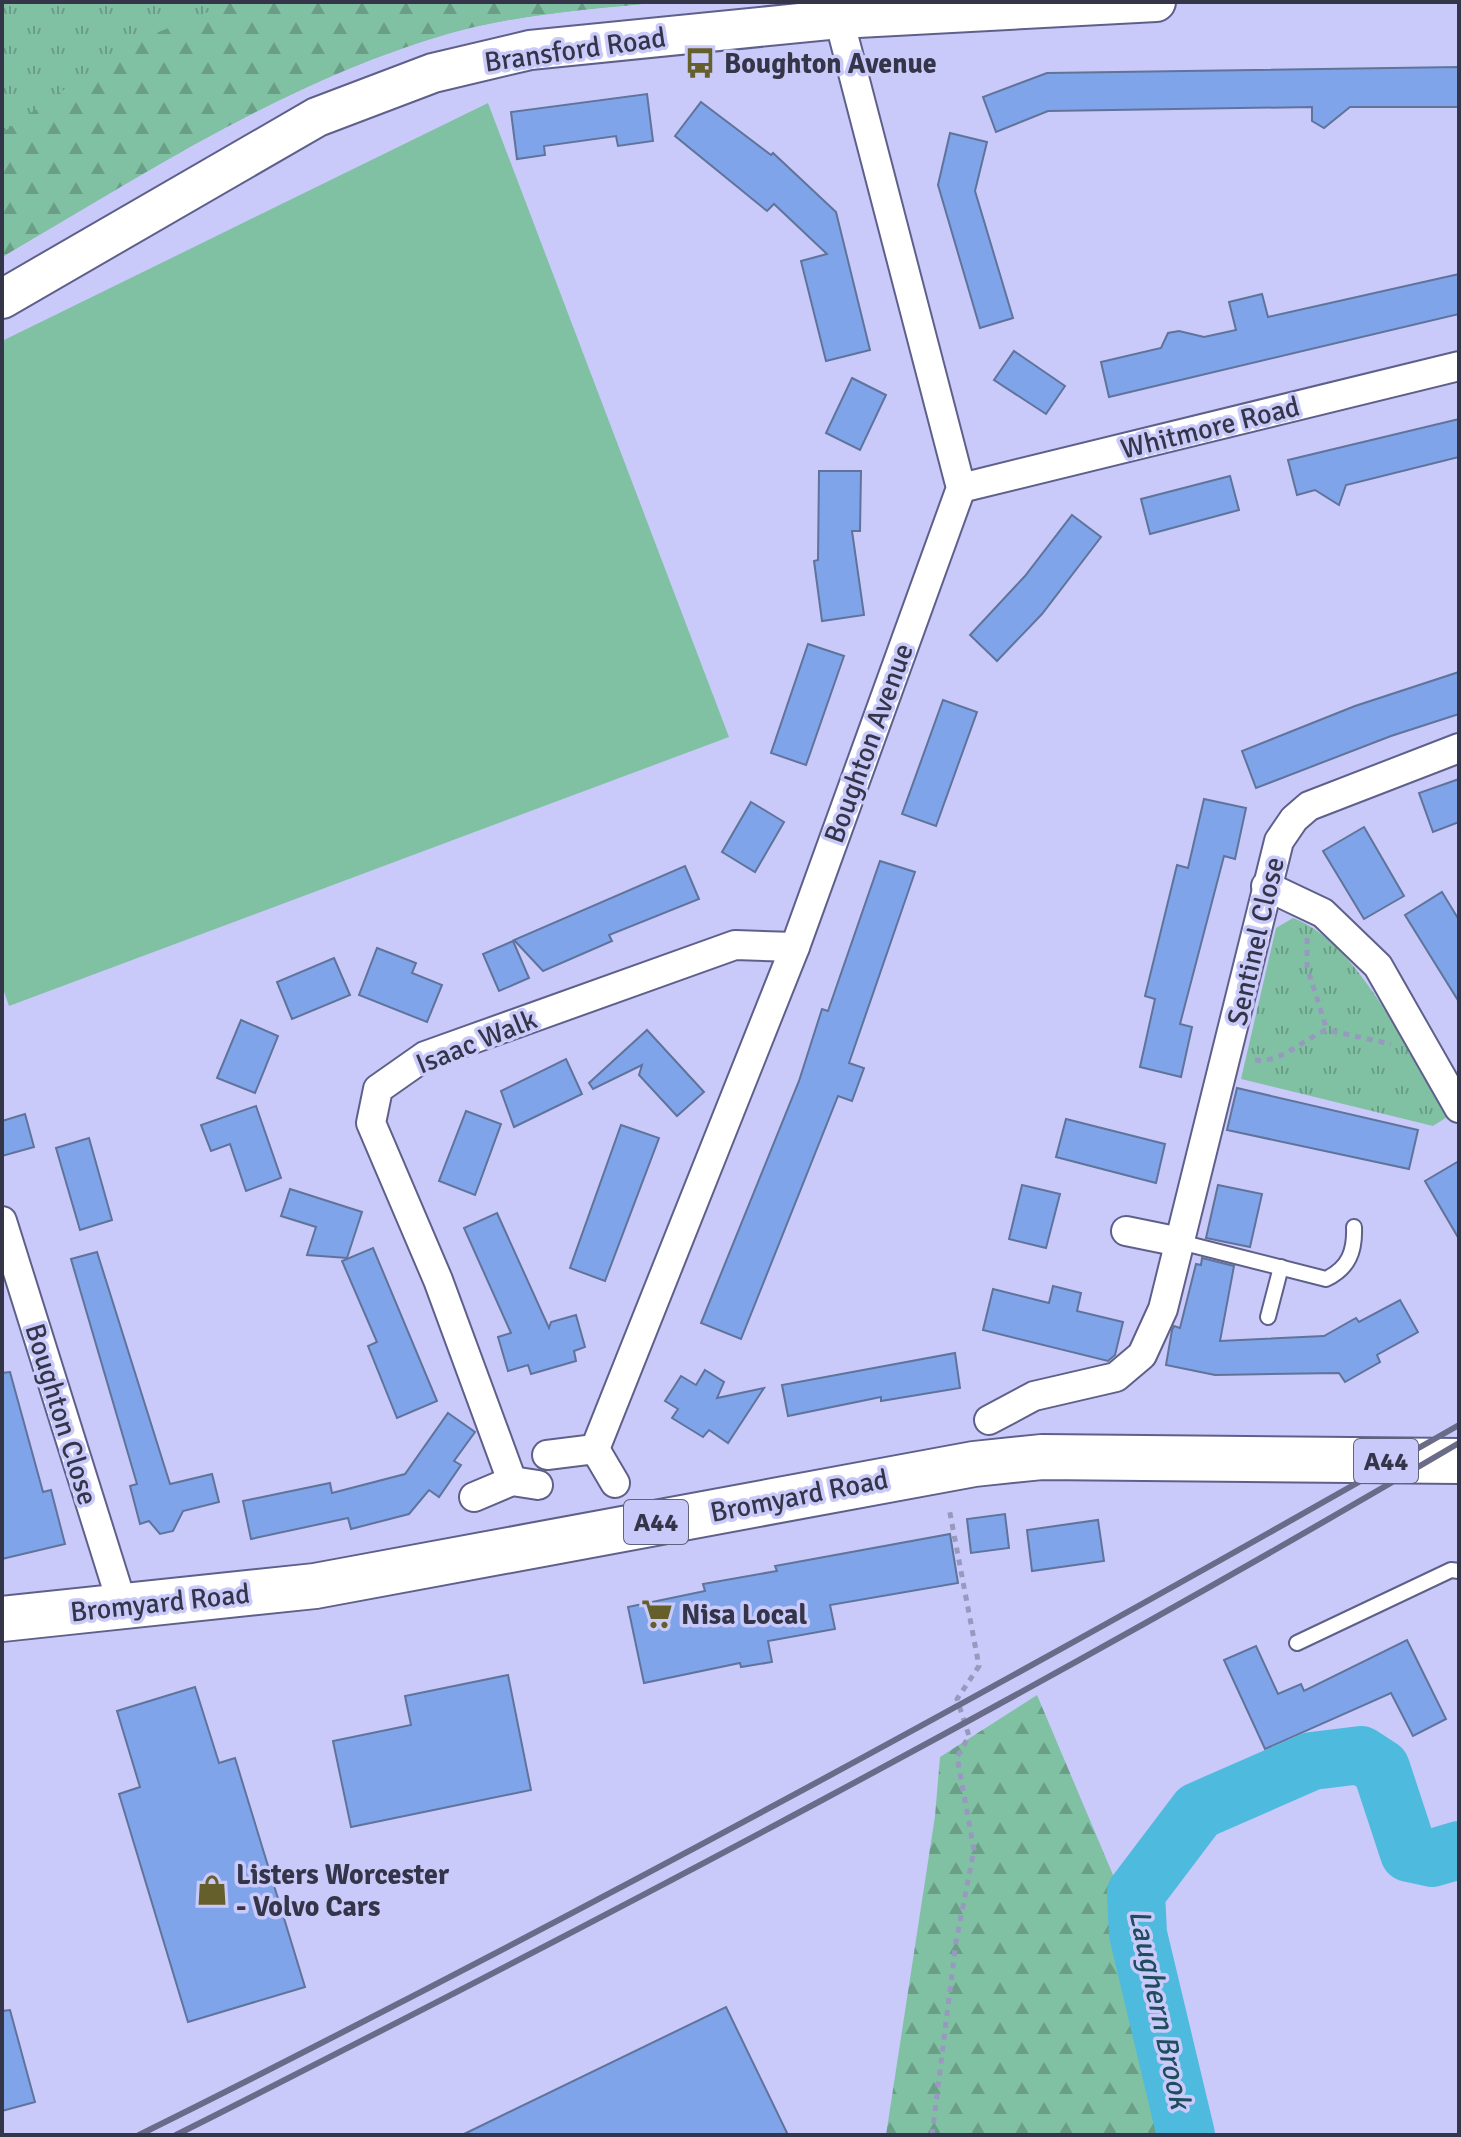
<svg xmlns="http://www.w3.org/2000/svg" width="1461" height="2137" viewBox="0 0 1461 2137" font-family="Signika,sans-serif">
	<defs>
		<pattern id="grass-tufts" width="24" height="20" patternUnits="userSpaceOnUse" patternTransform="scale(2)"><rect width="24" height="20" fill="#81c1a3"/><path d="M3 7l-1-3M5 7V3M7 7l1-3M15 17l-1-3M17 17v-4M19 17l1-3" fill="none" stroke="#6a9e87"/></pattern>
		<pattern id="forest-firs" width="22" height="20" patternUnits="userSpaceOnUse" patternTransform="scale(2)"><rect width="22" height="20" fill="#81c1a3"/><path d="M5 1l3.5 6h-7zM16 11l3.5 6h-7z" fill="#6a9e87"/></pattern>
	</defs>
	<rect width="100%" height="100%" fill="#c9cafa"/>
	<g fill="url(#grass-tufts)">
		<path d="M2,2H664C591,9 518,14 447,34C286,81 146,173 2,257Z"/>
		<path d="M1293,918C1358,941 1412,1059 1447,1117L1433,1126L1241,1079L1276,928Z"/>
	</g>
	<g fill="url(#forest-firs)">
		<path d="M233,2H664C591,9 518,14 447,34C286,81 146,173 2,257V133L129,44Z"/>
		<path d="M1037,1695L1138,1934L1186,2135H886L935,1816L940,1757Z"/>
	</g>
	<path fill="#81c1a3" d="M488,103L729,737L9,1006L2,986V341Z"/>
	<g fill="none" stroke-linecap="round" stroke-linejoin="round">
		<path stroke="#4ebadd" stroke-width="58" d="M1186,2135L1138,1934L1136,1893L1198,1811L1312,1761L1361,1755L1381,1768L1409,1853L1432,1858L1459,1850"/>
	</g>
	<g fill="#80a4ea" stroke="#5f739b" stroke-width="2">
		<path d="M1459,67V107H1350L1324,128L1312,121V107L1048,111L996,132L983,97L1047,73Z"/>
		<path d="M647,94L653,141L618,146L616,136L544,146L545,155L517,159L511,112Z"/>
		<path d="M701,102L771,155L773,153L836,212L870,350L826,361L801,261L827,254L774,204L767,211L675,136Z"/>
		<path d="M950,133L987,142L975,191L1013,318L980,328L938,185Z"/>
		<path d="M1459,274V314L1109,397L1101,362L1161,348L1168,333L1179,331L1204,337L1236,330L1229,302L1262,294L1268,317Z"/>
		<path d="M1014,351L1065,386L1046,414L994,380Z"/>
		<path d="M852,378L886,395L860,450L826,433Z"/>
		<path d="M1459,419V457L1346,485L1339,505L1315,490L1297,495L1288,460Z"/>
		<path d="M819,471H861L860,531H852L864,615L822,621L814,561L818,560Z"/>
		<path d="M1230,476L1239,510L1150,534L1141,499Z"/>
		<path d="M1072,515L1101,537L1042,614L997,661L970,635L1025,576Z"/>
		<path d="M808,644L844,656L806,765L771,753Z"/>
		<path d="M1459,672V714L1391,736L1256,788L1242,751L1355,706Z"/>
		<path d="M943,700L977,712L936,826L902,814Z"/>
		<path d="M1459,779V822L1433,832L1419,793Z"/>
		<path d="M1204,799L1246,808L1235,859L1224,856L1180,1024L1192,1027L1181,1077L1140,1067L1155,999L1145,996L1177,865L1188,868Z"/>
		<path d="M751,802L784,822L755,872L722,852Z"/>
		<path d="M1364,827L1404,896L1364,919L1323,851Z"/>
		<path d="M880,861L915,872L849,1063L864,1068L852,1101L838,1096L741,1339L701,1323L799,1081L822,1009L828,1011Z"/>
		<path d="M685,866L699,899L609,935L612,941L543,971L514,940Z"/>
		<path d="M1442,892L1459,920V1002L1405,915Z"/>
		<path d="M513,941L529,978L499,991L483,954Z"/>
		<path d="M377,948L416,963L412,973L442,985L427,1022L359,995Z"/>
		<path d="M334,958L350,995L292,1019L277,982Z"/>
		<path d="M241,1020L278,1036L255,1093L217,1078Z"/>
		<path d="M647,1030L704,1092L677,1116L639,1075L642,1065L593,1089L589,1083Z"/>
		<path d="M566,1059L582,1094L514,1127L501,1091Z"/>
		<path d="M1237,1088L1418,1130L1409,1169L1227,1130Z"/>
		<path d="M256,1106L281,1178L246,1191L230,1144L211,1151L201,1125Z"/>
		<path d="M466,1111L501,1124L475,1195L439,1181Z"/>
		<path d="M25,1114L34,1147L2,1156V1121Z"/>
		<path d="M1066,1119L1165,1144L1156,1183L1056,1157Z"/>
		<path d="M621,1125L659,1138L605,1281L570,1268Z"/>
		<path d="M89,1138L112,1220L80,1230L56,1148Z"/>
		<path d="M1459,1161V1239L1425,1181Z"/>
		<path d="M1022,1185L1060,1194L1046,1248L1009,1239Z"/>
		<path d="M1218,1185L1262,1194L1250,1247L1206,1238Z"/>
		<path d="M290,1189L362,1212L347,1258L307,1255L316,1227L281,1216Z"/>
		<path d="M497,1213L549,1328L551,1322L576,1315L585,1347L574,1351L576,1361L531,1374L528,1365L508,1371L498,1337L511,1333L464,1228Z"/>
		<path d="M373,1248L437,1401L397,1418L368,1346L377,1342L342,1261Z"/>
		<path d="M97,1252L170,1484L212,1474L219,1502L183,1511L173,1531L160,1534L149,1521L140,1524L130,1486L137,1484L71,1259Z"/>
		<path d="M1202,1258L1234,1266L1220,1341L1324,1336L1356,1318L1359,1322L1400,1300L1418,1332L1377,1355L1380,1362L1345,1382L1339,1373L1215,1375L1166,1365L1172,1330L1174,1326L1180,1328L1196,1264L1201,1265Z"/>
		<path d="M1053,1286L1081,1293L1077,1311L1123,1322L1115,1355L1108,1361L983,1330L993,1289L1049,1303Z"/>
		<path d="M955,1353L960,1388L881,1401V1397L788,1416L782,1385Z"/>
		<path d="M705,1370L724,1382L717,1398L764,1388L728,1443L709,1430L703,1437L672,1418L678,1409L665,1401L681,1376L696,1385Z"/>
		<path d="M10,1372L43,1492L51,1490L65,1544L2,1559V1373Z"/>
		<path d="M448,1413L475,1432L454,1461L461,1465L439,1497L429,1490L409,1514L351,1529L348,1518L251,1539L243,1501L330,1483L332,1493L405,1474Z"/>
		<path d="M1005,1514L1009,1548L971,1553L967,1519Z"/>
		<path d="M1098,1520L1104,1561L1032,1571L1027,1530Z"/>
		<path d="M950,1534L958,1583L830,1605L835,1629L768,1641L772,1662L741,1667L740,1663L644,1683L628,1607L705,1591L703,1584L777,1571L775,1566Z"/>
		<path d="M1407,1640L1446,1719L1413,1736L1391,1693L1265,1749L1224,1660L1256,1646L1278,1694L1301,1684L1304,1691Z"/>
		<path d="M508,1675L531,1790L351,1827L333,1741L411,1725L405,1696Z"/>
		<path d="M195,1687L219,1763L235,1758L305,1987L188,2022L119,1794L140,1787L117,1711Z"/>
		<path d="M726,2007L788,2135H462Z"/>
		<path d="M10,2010L35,2102L2,2111V2011Z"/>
	</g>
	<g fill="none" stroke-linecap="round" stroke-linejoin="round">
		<defs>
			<g id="service">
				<path d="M1180,1242L1326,1279C1349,1268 1355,1251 1354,1227"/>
				<path d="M1268,1317L1281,1267"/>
				<path d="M1297,1643L1451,1570L1459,1571"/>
			</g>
			<g id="minor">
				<path d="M961,488L1459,366"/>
				<path d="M1266,886L1323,913L1378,966L1459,1108"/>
				<path d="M2,1221L123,1607"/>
				<path d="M1126,1231L1180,1242"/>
				<path d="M989,1420L1034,1396L1116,1377L1142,1355L1163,1309L1279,841L1294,819L1309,806L1459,748"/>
				<path d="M595,1449L795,947L961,488L839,19"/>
				<path d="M547,1455L595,1449L615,1483"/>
				<path d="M512,1481L438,1280L371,1123L378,1089L425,1056L735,945L795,947"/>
				<path d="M474,1497L512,1481L538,1485"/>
			</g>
			<path id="secondary" d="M2,299L317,117L433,73L530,50L839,19L1156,2"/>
			<path id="primary" d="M2,1619L315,1586L974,1464L1042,1457L1459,1461"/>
		</defs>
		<use href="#service" stroke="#5f608a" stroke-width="18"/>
		<use href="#minor" stroke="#5f608a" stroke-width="32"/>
		<use href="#secondary" stroke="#5f608a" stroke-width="42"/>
		<use href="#primary" stroke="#5f608a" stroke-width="48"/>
		<g stroke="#9899bf" stroke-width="5" stroke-dasharray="6 6" stroke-linecap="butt">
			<path d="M1307,938V967L1327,1030"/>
			<path d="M1255,1060C1281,1064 1304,1038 1327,1030L1391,1044"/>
			<path d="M932,2135L956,1942L974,1850L957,1757L969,1736L957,1699L979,1666L949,1508"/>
		</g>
		<use href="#service" stroke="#fff" stroke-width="14"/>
		<use href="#minor" stroke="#fff" stroke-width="28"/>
		<use href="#secondary" stroke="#fff" stroke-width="38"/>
		<use href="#primary" stroke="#fff" stroke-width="44"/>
		<g stroke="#6a6b88" stroke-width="6">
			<path d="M139,2135C587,1912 1025,1673 1459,1425"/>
			<path d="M176,2135C610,1916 1040,1690 1459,1443"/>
		</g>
	</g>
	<defs>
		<symbol id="bus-bare" viewBox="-9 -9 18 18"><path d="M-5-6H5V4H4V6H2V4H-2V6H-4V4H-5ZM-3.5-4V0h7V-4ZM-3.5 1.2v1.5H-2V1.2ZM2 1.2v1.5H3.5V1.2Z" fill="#655f2c" stroke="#c9cafa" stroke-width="2.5" paint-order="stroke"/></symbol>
		<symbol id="supermarket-bare" viewBox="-9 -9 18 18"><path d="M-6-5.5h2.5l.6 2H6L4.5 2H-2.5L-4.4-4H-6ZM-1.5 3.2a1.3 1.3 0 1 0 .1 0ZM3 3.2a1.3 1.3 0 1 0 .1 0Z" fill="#655f2c" stroke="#c9cafa" stroke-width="2.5" paint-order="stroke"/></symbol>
		<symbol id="shop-bare" viewBox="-9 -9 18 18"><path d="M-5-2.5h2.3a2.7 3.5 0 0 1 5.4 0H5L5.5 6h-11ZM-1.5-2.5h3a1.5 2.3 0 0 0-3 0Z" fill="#655f2c" stroke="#c9cafa" stroke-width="2.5" paint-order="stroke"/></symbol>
	</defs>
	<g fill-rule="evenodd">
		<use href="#bus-bare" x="678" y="41" width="44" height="44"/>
		<use href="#supermarket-bare" x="635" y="1592" width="44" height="44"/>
		<use href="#shop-bare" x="190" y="1868" width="44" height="44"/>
	</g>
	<g text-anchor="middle" stroke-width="7" stroke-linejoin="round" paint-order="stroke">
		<g fill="#c9cafa" stroke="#61627d" stroke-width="2">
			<rect x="1354" y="1439" width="64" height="44" rx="6"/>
			<rect x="624" y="1500" width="64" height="44" rx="6"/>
		</g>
		<g font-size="26" font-weight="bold" fill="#343548">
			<text x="1386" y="1470">A44</text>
			<text x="656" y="1531">A44</text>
		</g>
		<g font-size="28" fill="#343548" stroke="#c9cafa">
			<text transform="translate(575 49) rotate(-8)" y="10">Bransford Road</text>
			<text transform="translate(1210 427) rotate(-14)" y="10">Whitmore Road</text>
			<text transform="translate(868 743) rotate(-70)" y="10">Boughton Avenue</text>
			<text transform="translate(1255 941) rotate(-77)" y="10">Sentinel Close</text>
			<text transform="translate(476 1041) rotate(-22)" y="10">Isaac Walk</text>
			<text transform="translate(62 1414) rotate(73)" y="10">Boughton Close</text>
			<text transform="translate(799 1495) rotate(-11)" y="10">Bromyard Road</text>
			<text transform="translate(160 1602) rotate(-6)" y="10">Bromyard Road</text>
		</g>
		<g font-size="28" font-weight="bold" fill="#343548" stroke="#c9cafa" text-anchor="start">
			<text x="724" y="73">Boughton Avenue</text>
			<text x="681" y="1624">Nisa Local</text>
			<text x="236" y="1884">Listers Worcester<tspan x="236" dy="32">- Volvo Cars</tspan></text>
		</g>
		<g font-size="30" font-style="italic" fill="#1f4d5d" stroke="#c9cafa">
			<text transform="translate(1160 2009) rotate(78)" y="10">Laughern Brook</text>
		</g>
	</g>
	<rect width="1461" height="2137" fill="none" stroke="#343548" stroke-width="8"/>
</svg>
